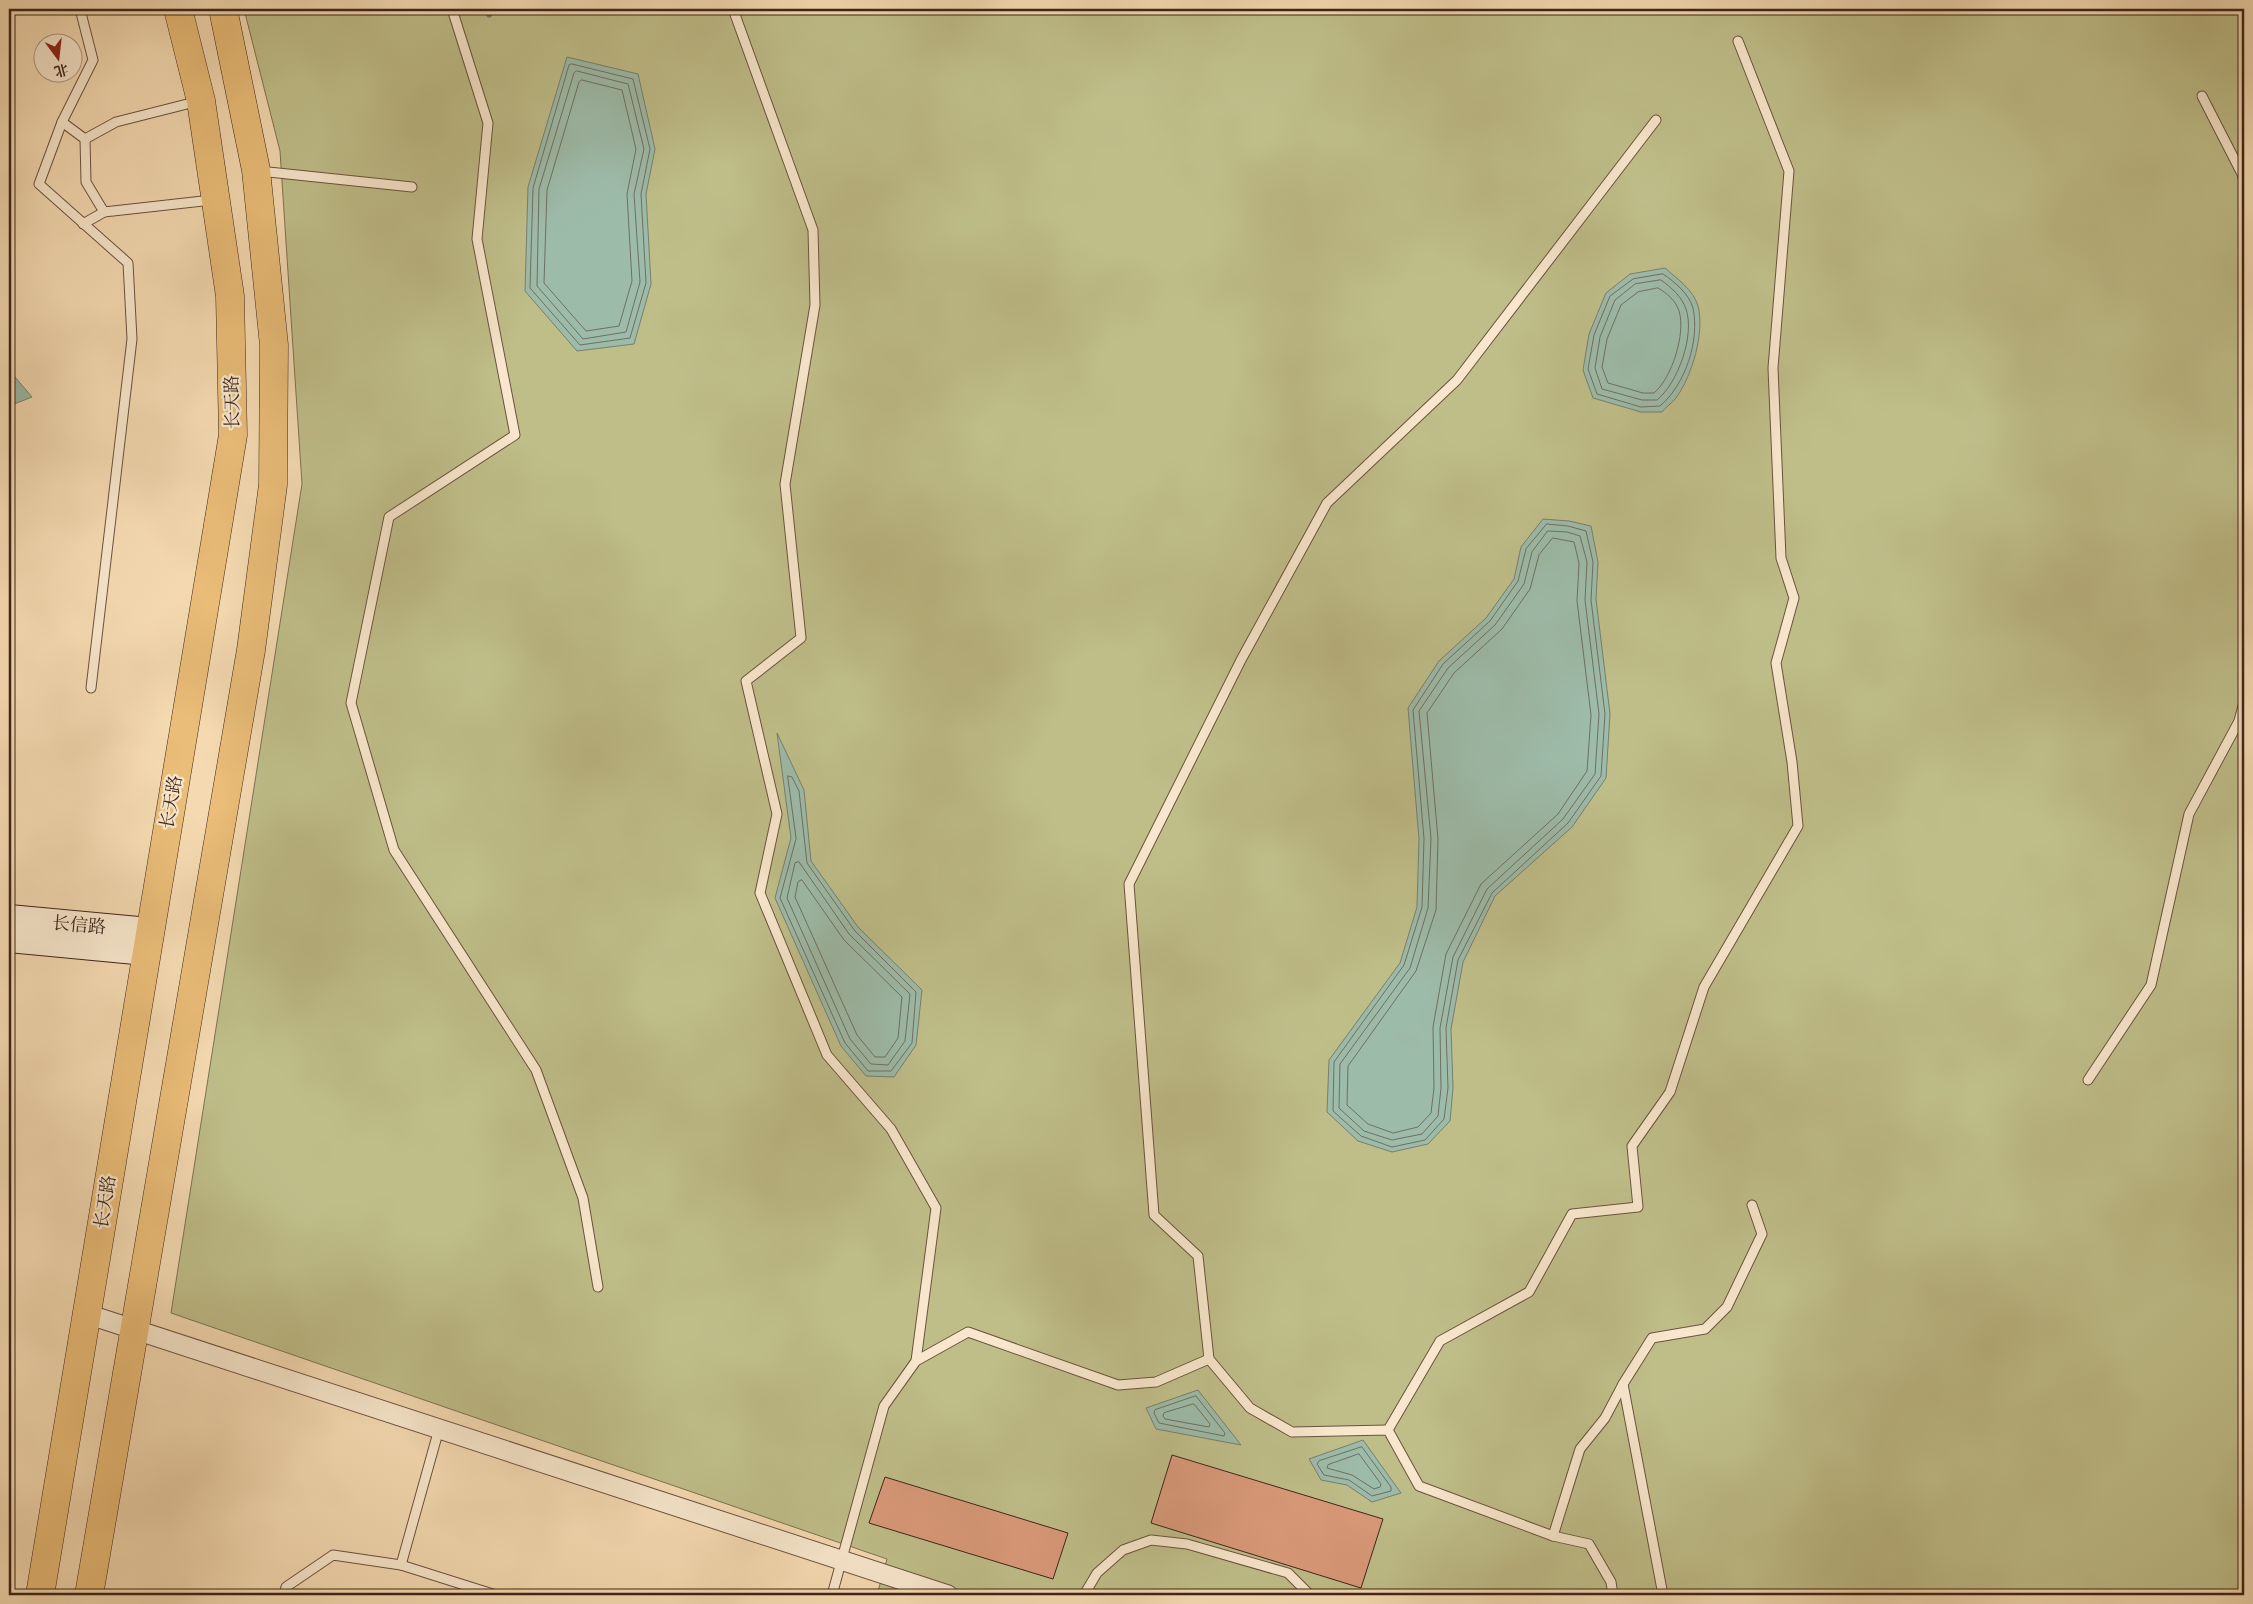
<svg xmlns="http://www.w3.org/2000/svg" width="2253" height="1604" viewBox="0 0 2253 1604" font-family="'Old Standard TT','Noto Serif SC',serif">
	<rect width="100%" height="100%" fill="#f5dab1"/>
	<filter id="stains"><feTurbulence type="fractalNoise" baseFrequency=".004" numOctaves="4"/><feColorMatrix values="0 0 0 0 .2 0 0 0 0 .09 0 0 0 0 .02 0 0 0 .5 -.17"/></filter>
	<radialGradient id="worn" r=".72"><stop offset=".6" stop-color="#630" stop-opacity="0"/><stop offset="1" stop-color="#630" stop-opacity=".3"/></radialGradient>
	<path fill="#bfbe89" stroke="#7e7252" d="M244,9H2244V1595H877L887,1559L171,1313L302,484L280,151Z"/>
	<g fill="#9dbba9" stroke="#777f70">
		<path d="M567,57L638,74L655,149L646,194L651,284L634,344L577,351L525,291L528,187Z"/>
		<path d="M1665,268C1677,279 1693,289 1698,306C1705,332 1692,376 1676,398C1672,403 1666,407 1662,412H1641L1593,398L1583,370L1589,334L1606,293L1630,274Z"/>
		<path d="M9,370L32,397L9,406Z"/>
		<path d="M1543,519L1569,521L1591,526L1598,562L1596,599L1610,714L1606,778L1572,827L1495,896L1463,962L1451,1029L1453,1088L1450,1121L1428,1144L1392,1152L1358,1141L1327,1112L1329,1060L1400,963L1417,907L1419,839L1408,708L1439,661L1486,618L1514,579L1521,547Z"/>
		<path d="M777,733L804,790L811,861L858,927L922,990L916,1045L894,1077L866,1076L841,1046L775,898L791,838Z"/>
		<path d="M1198,1390L1241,1445L1156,1429L1146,1408Z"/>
		<path d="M1363,1440L1401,1493L1372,1502L1347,1485L1321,1480L1309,1459Z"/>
	</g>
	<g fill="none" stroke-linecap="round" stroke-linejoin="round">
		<g stroke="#6e7062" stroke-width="1">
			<path d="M572,64L633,79L650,149L641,194L646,283L630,338L580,345L530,288L533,188L569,65Z"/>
			<path d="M577,71L628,84L644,149L634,194L640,282L626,332L583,339L537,286L539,189L574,73Z"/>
			<path d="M582,80L622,90L636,149L627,194L632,281L619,326L586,331L544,283L547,190L579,82Z"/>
			<path d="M1663,274C1675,282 1689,294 1693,308C1700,341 1685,385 1660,406L1641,407L1597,394L1588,369L1594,335L1610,296L1633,279Z"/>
			<path d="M1661,280C1671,287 1682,297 1686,309C1695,335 1678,383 1657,400H1642L1602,389L1595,368L1600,337L1615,300L1635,284Z"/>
			<path d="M1658,288C1667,293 1676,301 1679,311C1686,333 1672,378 1654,393H1643L1608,383L1602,367L1607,339L1621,305L1638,292Z"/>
			<path d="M1547,524L1568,526L1586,531L1593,562L1591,600L1605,714L1601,776L1568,823L1492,893L1458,960L1446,1028L1448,1088L1444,1119L1425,1140L1392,1147L1361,1136L1333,1111L1334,1062L1404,965L1422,907L1424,839L1413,710L1443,664L1490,621L1518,581L1526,549Z"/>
			<path d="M1548,531L1567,532L1580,536L1587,562L1585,600L1599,714L1595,774L1563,819L1487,889L1453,957L1440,1028L1441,1088L1438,1116L1422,1134L1392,1140L1364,1131L1339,1108L1340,1064L1410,968L1428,908L1431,838L1419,711L1448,668L1495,625L1524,584L1532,552Z"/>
			<path d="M1553,538L1574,542L1579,563L1577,601L1591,715L1587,771L1558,814L1481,884L1446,954L1433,1027L1434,1088L1431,1113L1418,1127L1393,1133L1368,1124L1347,1105L1348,1066L1416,971L1436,910L1438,839L1427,713L1454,673L1502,629L1530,589L1539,555Z"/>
			<path d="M788,776L792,777L799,791L807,863L855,931L916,992L912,1043L891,1071H868L845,1043L780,898L796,839Z"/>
			<path d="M799,862L849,934L910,994L905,1041L888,1065L871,1064L850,1039L787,898L795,863Z"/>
			<path d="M802,880L844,940L902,997L898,1038L885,1057H875L857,1035L795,897L798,882Z"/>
			<path d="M1196,1396L1225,1433L1224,1436L1159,1423L1154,1413L1155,1410Z"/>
			<path d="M1194,1404L1210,1424L1209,1427L1165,1419L1163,1416L1164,1413Z"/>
			<path d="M1362,1447L1391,1487V1491L1372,1496L1349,1480L1324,1475L1317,1464L1319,1461Z"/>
			<path d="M1359,1454L1381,1484L1380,1487L1374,1489L1352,1475L1327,1468L1328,1465Z"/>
		</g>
		<path stroke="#777f70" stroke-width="5.5" d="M487,9L489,15"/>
	</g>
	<g fill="#da9a7a" stroke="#3e251b">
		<path d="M1172,1455L1383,1519L1361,1588L1151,1523Z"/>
		<path d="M885,1477L1068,1533L1053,1579L869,1523Z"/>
	</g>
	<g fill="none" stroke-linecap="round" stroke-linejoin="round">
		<defs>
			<g id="service">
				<path d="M80,9L93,60L62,122L39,184L128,263L132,339L91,688"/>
				<path d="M452,9L488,123L477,239L515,435L389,517L351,703L394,850L536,1070L583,1198L598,1287"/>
				<path d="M733,9L813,230L815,305L785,484L801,638L746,681L777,814L760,893L827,1055L891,1129L936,1208L916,1361"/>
				<path d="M2202,96L2243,176L2244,187"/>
				<path d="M199,101L116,122L85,139L86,182L104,212L212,200"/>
				<path d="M62,122L85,139"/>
				<path d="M259,171L412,187"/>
				<path d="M83,224L104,212"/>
				<path d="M2088,1080L2151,985L2189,814L2239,721L2244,702"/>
				<path d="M1209,1359L1198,1256L1154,1215L1129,884L1241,660L1327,503L1457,380L1656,120"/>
				<path d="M1623,1384L1663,1595"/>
				<path d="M1388,1430L1440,1341L1529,1292L1572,1214L1638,1207L1632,1146L1670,1092L1704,987L1798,826L1792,762L1776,663L1794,598L1781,558L1773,368L1789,171L1738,41"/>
				<path d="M1553,1536L1580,1449L1605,1418L1623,1384L1652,1338L1705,1329L1727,1307L1762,1234L1752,1205"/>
				<path d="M401,1565L439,1429"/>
				<path d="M284,1595L286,1587L333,1555L401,1565L496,1595"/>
				<path d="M832,1595L884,1406L916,1361L968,1332L1118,1385L1156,1382L1209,1359L1250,1408L1292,1432L1388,1430L1419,1486L1553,1536L1589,1544L1611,1582L1613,1595"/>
				<path d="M1084,1595L1097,1573L1123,1550L1151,1540L1187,1544L1288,1573L1310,1595"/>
			</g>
			<path id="minor" d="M87,1314L948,1595"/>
			<g id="secondary">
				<path d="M9,918L149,931"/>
				<path d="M9,939L146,952"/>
			</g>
			<g id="primary">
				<path d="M40,1595L233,435L230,296L201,101L178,9"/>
				<path d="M89,1595L251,650L273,485L274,345L256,170L223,9"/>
			</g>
		</defs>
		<use href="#service" stroke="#6c5240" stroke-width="11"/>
		<use href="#minor" stroke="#6c5240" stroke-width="21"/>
		<use href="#secondary" stroke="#3e251b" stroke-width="28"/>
		<use href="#primary" stroke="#3e251b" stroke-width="29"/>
		<use href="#service" stroke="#f8e7cc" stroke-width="9"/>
		<use href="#minor" stroke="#f8e7cc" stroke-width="19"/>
		<use href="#secondary" stroke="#f8e7cc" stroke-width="26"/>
		<use href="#primary" stroke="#eabd78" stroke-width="28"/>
	</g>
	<g text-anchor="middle" stroke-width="4.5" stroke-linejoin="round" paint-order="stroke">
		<g font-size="18" fill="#3e251b" stroke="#f8e7cc">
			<text transform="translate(232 402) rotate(-91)" y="6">长天路</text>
			<text transform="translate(171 802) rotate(-80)" y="6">长天路</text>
			<text transform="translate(79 925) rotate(5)" y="6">长信路</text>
			<text transform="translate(105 1202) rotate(-81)" y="6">长天路</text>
		</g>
	</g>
	<rect width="2253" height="1604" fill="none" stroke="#f5dab1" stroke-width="30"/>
	<rect x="10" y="10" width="2233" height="1584" fill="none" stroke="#3e251b" stroke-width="2.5"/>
	<rect x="15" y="15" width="2223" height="1574" fill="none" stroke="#3e251b"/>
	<g transform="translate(58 58) rotate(165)"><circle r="24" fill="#f8e7cc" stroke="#ae9985"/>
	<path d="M0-4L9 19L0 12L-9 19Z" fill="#8f2418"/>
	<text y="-8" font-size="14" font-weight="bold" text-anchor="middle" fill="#3e251b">北</text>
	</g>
	<rect width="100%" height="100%" filter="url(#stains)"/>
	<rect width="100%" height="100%" fill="url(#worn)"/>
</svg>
